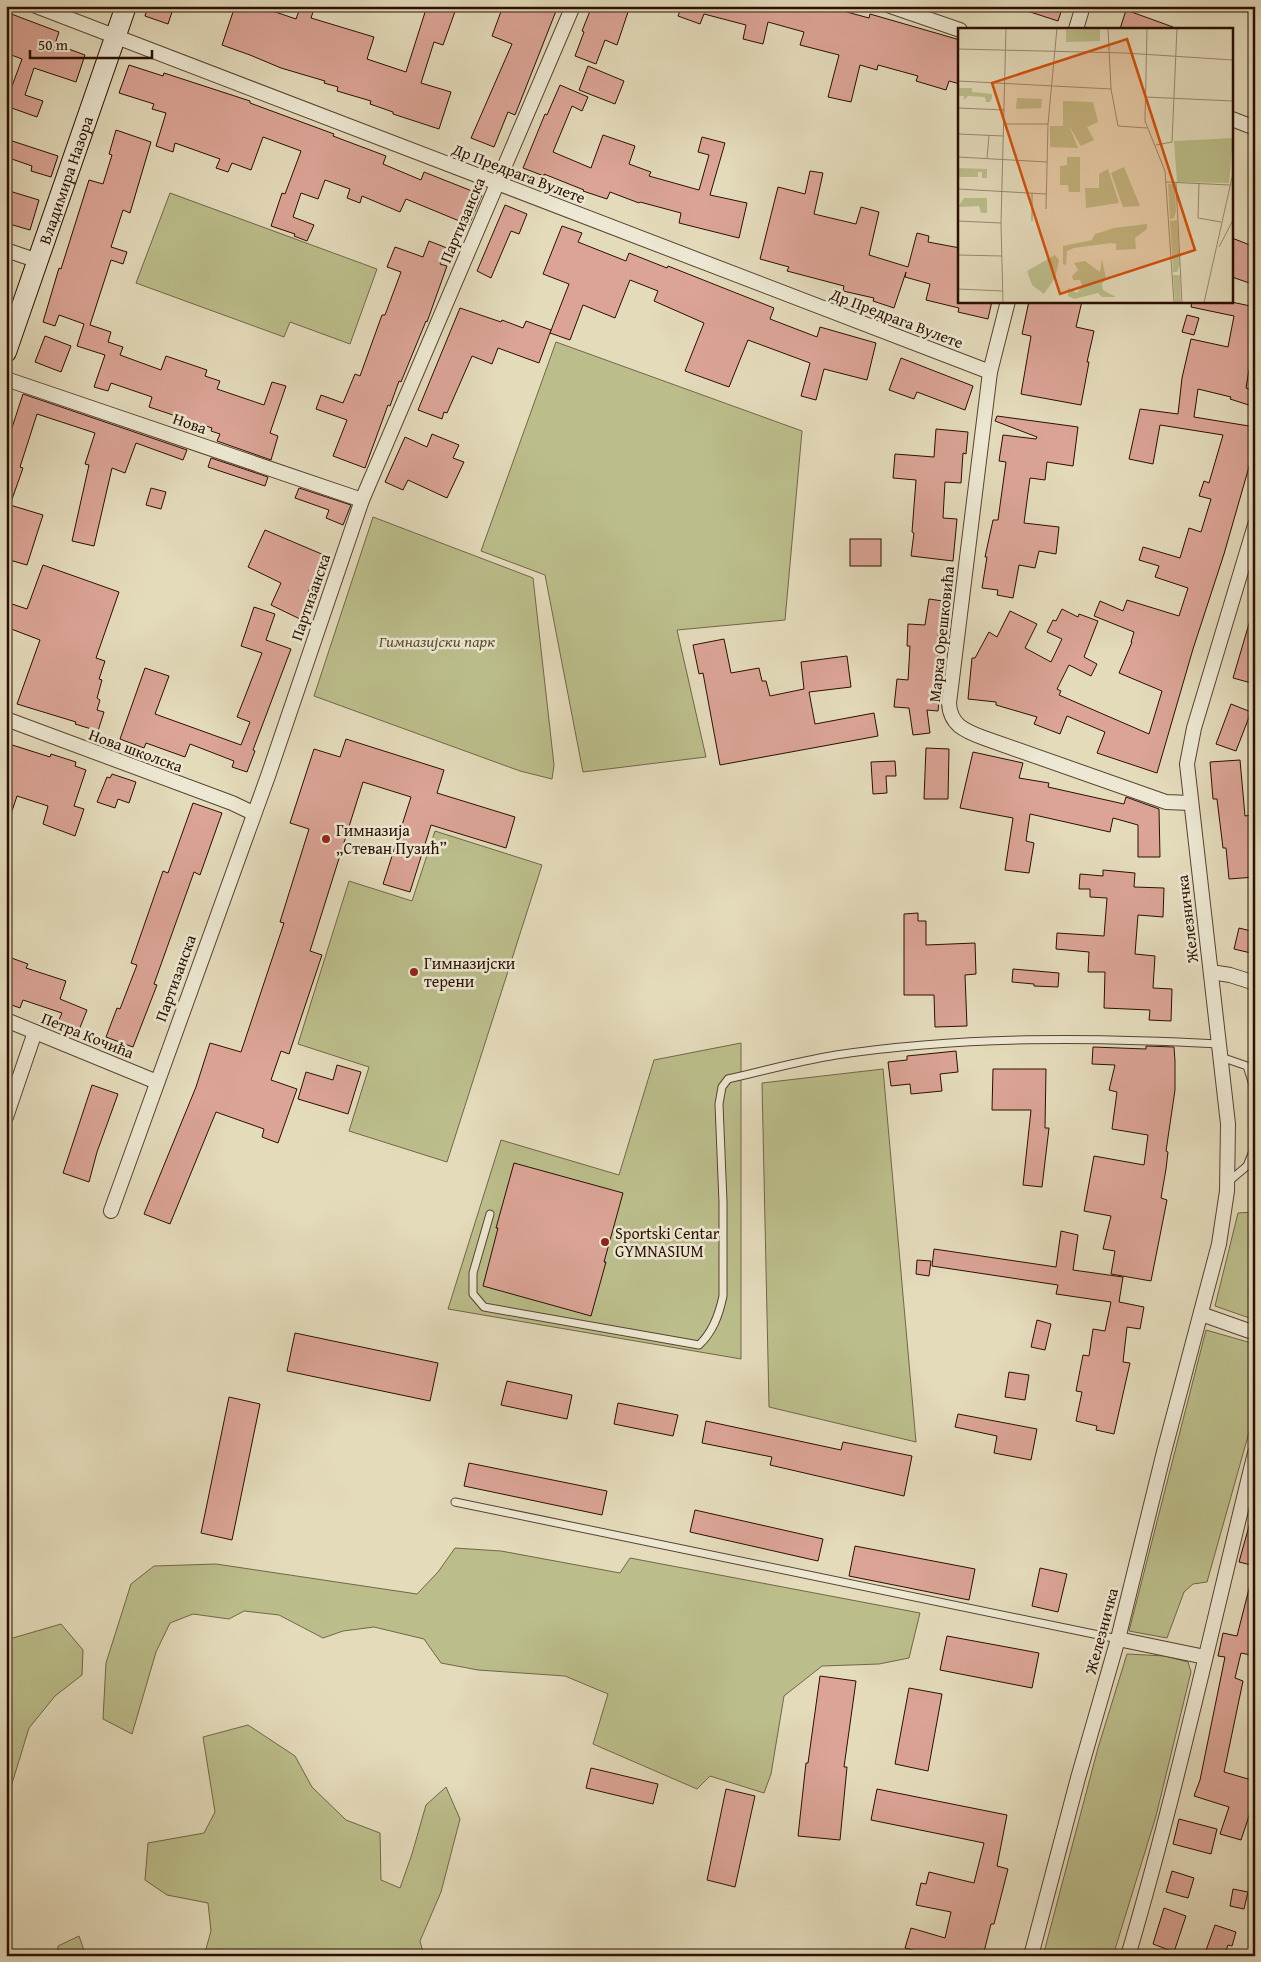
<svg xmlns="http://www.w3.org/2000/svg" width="1261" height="1962" viewBox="0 0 1261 1962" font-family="'Gentium Book Plus',serif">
	<rect width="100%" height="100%" fill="#e4dbbb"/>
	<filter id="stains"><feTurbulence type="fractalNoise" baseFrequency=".004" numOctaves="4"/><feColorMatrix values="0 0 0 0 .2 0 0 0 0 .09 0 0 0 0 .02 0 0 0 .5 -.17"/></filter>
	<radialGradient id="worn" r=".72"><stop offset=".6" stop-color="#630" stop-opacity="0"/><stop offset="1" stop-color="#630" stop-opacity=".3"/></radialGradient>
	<g fill="#bbbe8b" stroke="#726646">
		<path d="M170,193L377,269L350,344L290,322L284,337L136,283Z"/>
		<path d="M556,342L802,431L785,620L677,630L706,757L583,772L545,575L481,551Z"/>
		<path d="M373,517L533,578L554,765L552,779L520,771L314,696Z"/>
		<path d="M435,831L542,865L447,1162L349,1131L369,1067L298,1044L349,881L412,901Z"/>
		<path d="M741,1043V1359L448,1309L501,1140L619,1175L654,1060Z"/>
		<path d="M883,1069L916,1442L769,1407L762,1083Z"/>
		<path d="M1255,1212V1320L1215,1306L1238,1213Z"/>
		<path d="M1206,1330L1255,1344V1411L1207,1582L1193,1584L1184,1592L1167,1638L1129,1631Z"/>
		<path d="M455,1548L501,1551L620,1573L630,1558L920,1613L909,1658L879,1664L822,1666L784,1696L771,1774L764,1793L710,1776L697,1789L593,1744L608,1694L565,1676L478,1670L441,1663L424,1639L374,1627L343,1631L323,1638L279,1615L244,1611L229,1619L193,1614L170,1623L156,1652L132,1734L103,1719L106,1663L131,1584L154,1566L216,1564L417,1594L438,1572Z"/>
		<path d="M61,1624L83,1650L82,1675L55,1696L29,1728L6,1803V1640Z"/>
		<path d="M1127,1654L1165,1656L1188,1662L1191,1672L1156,1816L1113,1956H1043L1098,1748Z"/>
		<path d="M248,1725L295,1756L312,1787L346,1820L380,1833L381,1880L400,1888L412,1854L426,1805L446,1787L460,1819L441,1892L420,1941L424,1956H204L211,1931L208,1903L167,1895L145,1880L148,1843L204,1833L215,1812L203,1737Z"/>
		<path d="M79,1936L86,1956H57L58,1946Z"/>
	</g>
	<g fill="#dba496" stroke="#2a0f00">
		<path d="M148,6H174L168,24L145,16Z"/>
		<path d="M235,6H258L296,19L300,8L313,12L311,18L374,37L367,59L406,72L427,6H457L443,45L434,42L421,83L451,92L439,129L393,114V112L370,104L371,101L337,91L338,87L324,83L325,81L281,68L250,55L222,45Z"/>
		<path d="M503,6H558L515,115L508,112L494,147L471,138L512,44L492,36Z"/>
		<path d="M592,6H630L617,45L605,40L596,64L575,56L584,32L582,31Z"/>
		<path d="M682,6H832V8L869,18L870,14L960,40V84L949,81L946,90L916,81L918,76L878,65L877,70L860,65L851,102L828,97L839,55L800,45L804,32L768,22L763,44L743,39L746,25L704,14L700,24L678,16Z"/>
		<path d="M1021,6H1063L1058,21L1021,9Z"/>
		<path d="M1126,10L1173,27V29H1120Z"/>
		<path d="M6,12L59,32L55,44L85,55L76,82L34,68L25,95L43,101L37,117L6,106V84L12,86L22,59L6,53Z"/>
		<path d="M129,65L163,76L164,73L250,101V103L334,134L333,136L386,156L383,164L421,180L424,172L482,195L469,225L406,199L400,212L362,196L360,203L347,198L350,189L325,180L318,199L301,193L293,217L314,225L307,241L294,236L295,234L271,226L282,193L285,194L301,151L263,137L251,170L232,163L228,172L216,168L220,159L175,143L173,152L156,146L166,113L152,109L154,104L119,93Z"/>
		<path d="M588,66L624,81L615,104L579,90Z"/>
		<path d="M560,85L588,97L582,111L572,106L553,152L591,168L603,135L635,146L629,164L651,172L649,176L699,190L709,155L698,152L702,137L725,143L710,195L747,203L739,238L679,223L681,213L640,202L639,203L610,192L607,199L583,191L584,190L544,174V176L523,168L545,114L547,115Z"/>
		<path d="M116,130L151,142L130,213L123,210L111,247L127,252L123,264L111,260L90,325L111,332L108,342L123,347L120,355L161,370L166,356L207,370L205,376L220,381L217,389L264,405L272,382L286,386L270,433L278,436L271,460L217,441L220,434L211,431L212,428L149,407L152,397L111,383L108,391L94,387L105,355L77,346L84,324L59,315L55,326L43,322L59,268L61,269L89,180L103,184L112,155L109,154Z"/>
		<path d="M6,139L58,156L51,177L31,171L32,166L6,157Z"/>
		<path d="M810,171L823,173L814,214L856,224L861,207L879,212L869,255L908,267L917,233L929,236L928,242L960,248V304V301H992L988,319L958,312L959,308L926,300L930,284L905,277L906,272L894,308L873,301L874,298L843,291L844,286L787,271L789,267L760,259L778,187L805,194Z"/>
		<path d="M6,190L39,200L30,230L6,223Z"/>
		<path d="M505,205L527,214L519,234L511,231L491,278L477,271Z"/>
		<path d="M562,226L582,233L578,242L626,261L629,253L667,268L668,266L774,308L770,319L817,337L820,327L876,343L867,380L824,369L816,400L801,396L810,363L748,340L729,387L685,371L704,323L654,301L658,291L630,280L615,318L583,305L570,340L550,333L569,284L543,274Z"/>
		<path d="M1232,238L1255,247V285L1232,277Z"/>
		<path d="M429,241L447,248L440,264L447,266L427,322L426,321L401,382L399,381L390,406L388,405L365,468L333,456L347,420L316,409L321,395L343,403L355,374L360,376L382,315H385L401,272L387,267L395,247L423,257Z"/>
		<path d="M1029,301H1082L1076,327L1094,331L1087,362H1089L1081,405L1021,394L1031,336L1022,334Z"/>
		<path d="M1192,301H1227L1255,307V346H1253L1246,388L1255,391V407L1230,399L1231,397L1198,389L1194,417L1255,427V446L1224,554L1193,649L1157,773L1097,753L1105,732L1067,716L1060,734L1034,724L1037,717L996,705V702L968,699L972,658H975L989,632L997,637L1010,611L1037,624L1025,648L1051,662L1062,639L1047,632L1053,620L1056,621L1062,609L1078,617L1079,614L1098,621L1084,657L1097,664L1091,676L1069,665L1057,689L1061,691L1059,695L1149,734L1162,691L1119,673L1132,642H1131L1134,632L1094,616L1100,601L1123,611L1127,600L1179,616L1188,588L1155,577L1159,566L1139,560L1143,547L1180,558L1189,528L1201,532L1211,499L1199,496L1204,481L1209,483L1223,435L1160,425L1153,464L1129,459L1140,409L1178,414L1182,378L1191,339L1228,347L1234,316L1191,307Z"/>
		<path d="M460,308L501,322L502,320L523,328L526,321L551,330L539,363L498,348L492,364L472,356L447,413L444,412L442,419L418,410Z"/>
		<path d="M1187,315L1199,318L1194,335L1182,332Z"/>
		<path d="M45,336L71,346L61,372L35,362Z"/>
		<path d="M901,358L973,386L965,410L917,392L914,399L889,390Z"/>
		<path d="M23,394L187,450L183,460L136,443L125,473L112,468L94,546L72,541L89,465L85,464L95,433L37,414L20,467L23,468L10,505L43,515L27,565L6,559V446Z"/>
		<path d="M997,416L1078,427L1073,466L1047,462L1045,480L1030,478L1024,523L1059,527L1056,554L1039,551L1035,568L1019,565L1013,598L997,595L998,590L982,588L987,557H985L993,520H998L1006,462L999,461L1003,435L1036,439L1037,437L995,421Z"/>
		<path d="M936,429L968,432L966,454L963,453L961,483L945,482L943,518L957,519L953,561L911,556L914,533L912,532L916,480L893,478L895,454L934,457Z"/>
		<path d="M432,434L459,445L453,458L464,462L447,498L408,480L403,490L385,482L405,437L427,447Z"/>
		<path d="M211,458L268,477L265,486L208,467Z"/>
		<path d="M151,488L166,492L161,509L146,505Z"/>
		<path d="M299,488L351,505L343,525L326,518L329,510L295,498Z"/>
		<path d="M265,530L324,555L307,595L311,597L300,619L271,605L281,583L248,567Z"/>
		<rect x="850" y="539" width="31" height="27"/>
		<path d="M43,565L119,592L96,658L105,661L99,679L102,680L97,698L100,700L97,710L104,712L98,731L75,724L76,722L17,704L40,640L6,627V602L27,609Z"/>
		<path d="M929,599L950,602L946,624L939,623L937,655L940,656L937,682H941L938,711L927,710L930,733L913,735L909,708L894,707L897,679L908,680L910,646H907L908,624L925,625Z"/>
		<path d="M254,607L275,614L266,640L291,649L253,750L255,751L247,772L232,767L234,761L190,744L185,757L146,743L144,748L120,739L145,668L169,676L155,714L241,745L250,722L237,717L262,653L241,646Z"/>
		<path d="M1251,617H1255V684L1233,678Z"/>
		<path d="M724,639L731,673L759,668L762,681H766L770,696L804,689L801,662L847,656L851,687L809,692L815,724L874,713L878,736L720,765L703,673L699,674L693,645Z"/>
		<path d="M1231,704L1251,712L1236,751L1216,744Z"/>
		<path d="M346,739L444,770L437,793L515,817L506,848L431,825L410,892L383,884L411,797L363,782L310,951L322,955L289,1054L281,1051L271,1080L297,1089L278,1143L262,1137L264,1129L216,1112L170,1224L144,1214L196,1087L210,1043L241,1052L284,923L280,922L309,829L290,823L314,749L340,757Z"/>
		<path d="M6,743L50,757L51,754L76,762L75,766L86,770L74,806L84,809L75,836L43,824L48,806L17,796L9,820H6V778L10,766L6,765Z"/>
		<path d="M926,748L949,749L948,799H924Z"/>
		<path d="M973,752L1023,763L1019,778L1049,783L1048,787L1124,804L1126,797L1159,809L1160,857H1138V825L1113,818L1110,832L1030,814L1026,841L1034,843L1029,873L1005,870L1013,818L960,808Z"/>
		<path d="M1240,760L1245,816L1251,815L1255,845V877L1229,879L1226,848H1223L1217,799H1213L1210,762Z"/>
		<path d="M895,761L896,776H886L887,793L873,794L871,762Z"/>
		<path d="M112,774L136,782L129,803L118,799L115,808L97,802L107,777L110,778Z"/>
		<path d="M193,803L222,813L200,875L194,872L154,984L157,985L133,1047L106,1037L117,1008L120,1009L137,965L131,963L163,871L168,873Z"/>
		<path d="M1103,870L1135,873L1134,887L1164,888L1163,917L1138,915L1135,954L1155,956L1153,988L1172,989L1171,1021L1149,1020L1150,1010L1104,1008L1105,972H1088L1089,952L1056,949L1057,933L1104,936L1107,898L1090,897V889H1079L1080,874L1103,876Z"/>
		<path d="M918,913V921H926V945L975,943L976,974L965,975L967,1026L935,1027L934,995H904V914Z"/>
		<path d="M1239,928L1255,932V954L1234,949Z"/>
		<path d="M6,956L28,964L26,968L66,981L60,999L87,1010L79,1030L58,1022L62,1013L23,1000L20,1008L6,1003Z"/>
		<path d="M1013,969L1059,973L1058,987L1034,986V984L1012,982Z"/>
		<path d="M1146,1046L1174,1047L1175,1061V1090L1166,1151L1168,1152L1166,1169L1161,1198L1167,1200L1151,1281L1111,1274L1115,1251L1103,1249L1111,1216L1084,1211L1094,1156L1144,1165L1148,1135L1112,1129L1117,1092L1109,1090L1115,1065L1092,1064L1093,1047L1146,1049Z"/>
		<path d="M956,1051L958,1072L940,1074L942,1091L911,1094L910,1084L891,1086L888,1062L907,1060V1056Z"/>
		<path d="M337,1065L361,1072L348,1114L298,1099L306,1072L333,1080Z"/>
		<path d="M993,1069H1046L1045,1128H1049L1042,1187L1023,1185L1031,1110H992Z"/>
		<path d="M92,1085L118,1094L97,1152L89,1182L63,1173Z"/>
		<path d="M514,1163L623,1193L604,1262H606L591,1316L483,1286L498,1228H496Z"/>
		<path d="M1061,1231L1078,1235L1073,1270L1123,1277L1119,1302L1144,1307L1140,1329L1127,1327L1123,1362L1130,1363L1114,1434L1096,1430L1097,1426L1076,1421L1082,1392L1076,1391L1083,1355L1089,1356L1093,1329L1105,1331L1111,1302L1056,1294L1058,1285L932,1266L934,1249L1056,1267Z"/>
		<path d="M917,1260L931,1261L929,1276L916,1274Z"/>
		<path d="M1037,1320L1051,1324L1045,1350L1031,1347Z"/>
		<path d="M295,1333L438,1363L430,1401L287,1371Z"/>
		<path d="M1009,1372L1029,1375L1025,1400L1005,1397Z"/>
		<path d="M507,1381L572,1395L567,1419L501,1405Z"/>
		<path d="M229,1397L260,1404L232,1540L201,1533Z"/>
		<path d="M618,1403L678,1415L673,1436L614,1424Z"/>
		<path d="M958,1414L1037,1429L1031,1460L994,1453L997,1436L955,1427Z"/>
		<path d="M706,1421L841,1450L843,1442L912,1456L904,1496L770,1465L772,1457L702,1443Z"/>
		<path d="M469,1463L607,1491L602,1515L464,1486Z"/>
		<path d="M695,1510L823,1539L818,1561L690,1532Z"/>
		<path d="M1251,1519L1255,1520V1566L1239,1562Z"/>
		<path d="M855,1546L975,1569L969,1600L849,1576Z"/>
		<path d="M1040,1568L1067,1574L1058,1612L1032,1606Z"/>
		<path d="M1250,1585H1255V1656L1241,1653L1235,1678L1243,1681L1224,1772L1255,1781V1798L1241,1840L1220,1834L1229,1807L1194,1796L1200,1780L1225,1657L1218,1656L1223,1633L1237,1636Z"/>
		<path d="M947,1636L1039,1653L1032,1688L940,1670Z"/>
		<path d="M820,1676L856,1681L844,1767H847L840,1840L798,1836L806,1763H808Z"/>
		<path d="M909,1688L942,1694L928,1771L895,1764Z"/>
		<path d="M591,1768L658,1784L653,1804L586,1788Z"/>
		<path d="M726,1789L755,1796L735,1887L707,1880Z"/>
		<path d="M877,1789L1007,1815L997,1866L1008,1869L994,1924H991L983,1956H919L920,1952L905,1948L911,1928L945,1938L951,1912L916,1905L921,1883L926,1884L929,1872L974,1883L984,1843L871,1820Z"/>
		<path d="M1179,1819L1217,1829L1211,1854L1173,1844Z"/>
		<path d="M1172,1871L1194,1878L1188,1898L1166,1892Z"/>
		<path d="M1233,1889L1248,1892L1244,1909L1230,1906Z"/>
		<path d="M1164,1908L1186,1916L1174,1952L1153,1944Z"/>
		<path d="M1215,1925L1236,1932L1232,1946L1228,1945L1224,1956H1204Z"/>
	</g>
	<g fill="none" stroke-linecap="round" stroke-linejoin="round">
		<defs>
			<g id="lane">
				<path d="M1221,1057L1247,1066L1253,1085V1151L1247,1166L1228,1182"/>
				<path d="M490,1214L473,1273V1294L484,1307L699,1345C713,1332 719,1315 723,1296V1202L719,1104L722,1087L728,1079C763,1071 799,1061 836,1055C962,1036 1092,1037 1219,1044"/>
				<path d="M455,1502L1118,1639"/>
			</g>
			<g id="street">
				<path d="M36,6L990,372"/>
				<path d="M890,6L960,30"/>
				<path d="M1076,29L1083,6"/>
				<path d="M1232,119L1255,128"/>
				<path d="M6,250L38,261"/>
				<path d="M1008,301L990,372L949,703C950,725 965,731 984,738L1166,802L1190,803"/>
				<path d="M6,379L362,500"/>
				<path d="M6,719L232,803L253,813"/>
				<path d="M1211,972L1230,975L1255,983"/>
				<path d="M6,1020L157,1082"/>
				<path d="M6,1117L35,1032"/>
				<path d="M111,1211L268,776L362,500L573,6"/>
				<path d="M1201,1314L1255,1333"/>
				<path d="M1118,1639L1205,1657"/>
				<path d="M1031,1956L1078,1778L1118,1639L1164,1452L1219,1244L1227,1191L1228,1124L1187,764L1194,728L1255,525"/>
				<path d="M1128,1956C1177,1790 1213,1621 1255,1453"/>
			</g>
			<g id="secondary">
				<path id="s1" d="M6,352L126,6"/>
			</g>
		</defs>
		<use href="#lane" stroke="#58422f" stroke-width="9"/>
		<use href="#street" stroke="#58422f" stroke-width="16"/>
		<use href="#secondary" stroke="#2a0f00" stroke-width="22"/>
		<use href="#lane" stroke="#ede8d3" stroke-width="7"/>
		<use href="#street" stroke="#ede8d3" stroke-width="14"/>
		<use href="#secondary" stroke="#ede8d3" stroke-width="20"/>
	</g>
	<g fill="#8f2418" stroke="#ede8d3" stroke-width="2">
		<circle cx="326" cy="839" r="5"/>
		<circle cx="414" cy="972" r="5"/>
		<circle cx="605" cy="1242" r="5"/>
	</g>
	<g text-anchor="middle" stroke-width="5" stroke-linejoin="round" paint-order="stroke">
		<g font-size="16" fill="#2a0f00" stroke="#ede8d3">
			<text transform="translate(519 173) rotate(21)" y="6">Др Предрага Вулете</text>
			<text dy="6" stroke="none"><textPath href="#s1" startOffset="182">Владимира Назора</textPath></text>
			<text transform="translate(462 220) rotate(-67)" y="6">Партизанска</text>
			<text transform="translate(897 318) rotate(21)" y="6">Др Предрага Вулете</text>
			<text transform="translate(190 423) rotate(19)" y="6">Нова</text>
			<text transform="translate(310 597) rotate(-71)" y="6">Партизанска</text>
			<text transform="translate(941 634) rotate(-84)" y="6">Марка Орешковића</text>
			<text transform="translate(136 750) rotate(20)" y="6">Нова школска</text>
			<text transform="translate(1187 919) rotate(-97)" y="6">Железничка</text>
			<text transform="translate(175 978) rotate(-70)" y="6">Партизанска</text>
			<text transform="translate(88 1035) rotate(22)" y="6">Петра Кочића</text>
			<text transform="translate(1101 1631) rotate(-75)" y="6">Железничка</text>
		</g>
		<g font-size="16" font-style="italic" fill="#5d4c31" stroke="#ede8d3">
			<text x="437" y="647">Гимназијски парк</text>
		</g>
		<g font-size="16" fill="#2a0f00" stroke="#ede8d3" text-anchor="start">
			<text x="336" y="836">Гимназија<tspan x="336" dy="18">„Стеван Пузић”</tspan></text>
			<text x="424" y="969">Гимназијски<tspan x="424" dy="18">терени</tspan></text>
			<text x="615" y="1239">Sportski Centar<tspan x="615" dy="18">GYMNASIUM</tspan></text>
		</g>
	</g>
	<g transform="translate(958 28)">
		<rect width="275" height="275" fill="#e4dbbb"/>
		<path d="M142,1V13L108,14V2ZM0,60H14V64L34,66V70L32,74H28L27,69L10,68L6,72V68H0ZM59,70L84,71L83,80L58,81ZM105,73L135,74L140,94L129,99L136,112L123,118L111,98L120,120L92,119V98H105ZM275,110L271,155L219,154L216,113ZM109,129H122V164H111L110,157H102V138L109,137ZM166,139L182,178L165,179L153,145ZM0,140L29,141V150H24V144H20V149H0ZM150,141L161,175L128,180L127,160H141V146ZM210,156H217L218,183L216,190L212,191ZM6,170H29V185H23L21,178L0,179ZM219,192L222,237L219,244H215L212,193ZM189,196V201L177,210L178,221L158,222V216L153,215L116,220L109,223L108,237L105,236V218L134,212L137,206L156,200ZM97,227L101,232L97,250L86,266L74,257L69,243ZM144,231L148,251L144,256L145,262L158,269H144L140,265L116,271L110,268V260L119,265L124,258L122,252H115L114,248L120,242L116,235L127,233L142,244ZM215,247H222L223,275H217Z" fill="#bbbe8b"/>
		<path fill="none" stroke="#9a8970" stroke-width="1" d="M150,0L153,61L160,98L189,100M189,0L187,93L207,143L216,275M0,21L167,25L275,32M0,53L153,61M187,69L275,73M0,80L47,82M47,96H90M0,106L46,108M198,117L214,114L219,0M0,129L89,134M29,130L31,108M208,154L272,157M218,155L224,275M241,155L240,190L263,194M0,161L88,166M74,165V193M88,181L90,96L99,0M0,193L43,195M261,219L275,192M0,227L44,228M0,261L45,263M45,275L43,195L48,0M246,275L275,145"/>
		<path fill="#d5520b" fill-opacity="0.15" stroke="#d5520b" stroke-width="2.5" d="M169,11L237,222L102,266L34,55Z"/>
		<rect width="275" height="275" fill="none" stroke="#2a0f00" stroke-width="2.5"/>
	</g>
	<rect width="1261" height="1962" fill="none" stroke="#e4dbbb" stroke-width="25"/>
	<rect x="8" y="8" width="1246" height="1947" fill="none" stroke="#2a0f00" stroke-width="2.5"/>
	<rect x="12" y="12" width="1236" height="1937" fill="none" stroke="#2a0f00"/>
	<path d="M30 50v8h122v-8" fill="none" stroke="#2a0f00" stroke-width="2.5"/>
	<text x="38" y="50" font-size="15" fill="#2a0f00" stroke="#ede8d3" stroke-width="4" paint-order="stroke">50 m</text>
	<rect width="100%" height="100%" filter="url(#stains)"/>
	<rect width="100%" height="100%" fill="url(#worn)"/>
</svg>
